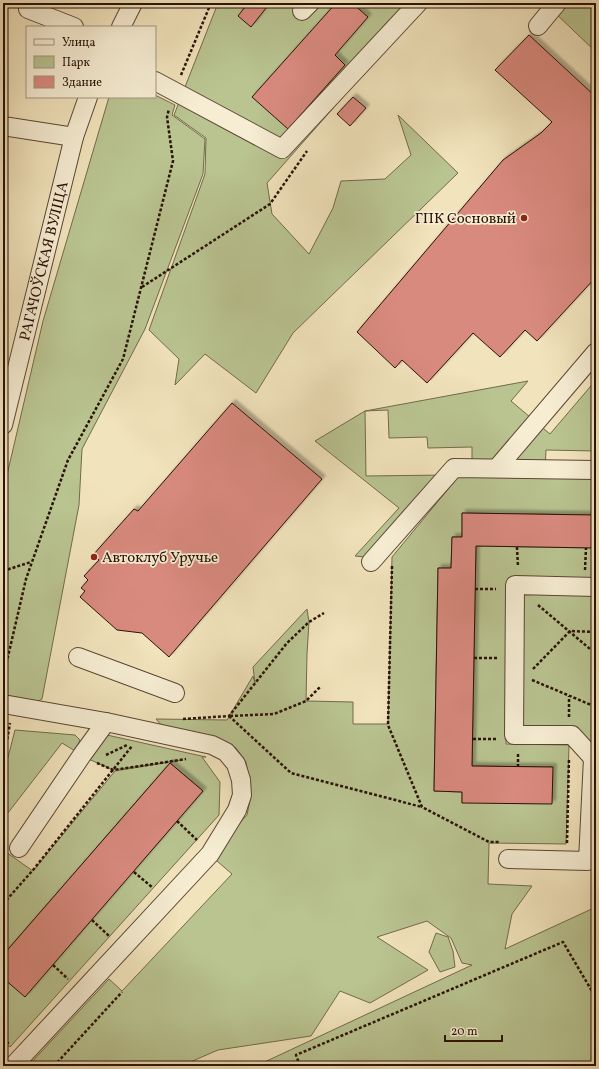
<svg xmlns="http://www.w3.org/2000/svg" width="599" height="1069" viewBox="0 0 599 1069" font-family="Vollkorn,serif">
	<defs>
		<filter id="shadow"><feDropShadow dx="3.5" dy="-3.5" stdDeviation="1" flood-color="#0004"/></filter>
	</defs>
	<rect width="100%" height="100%" fill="#f1e3bc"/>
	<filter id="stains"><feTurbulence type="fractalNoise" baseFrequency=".005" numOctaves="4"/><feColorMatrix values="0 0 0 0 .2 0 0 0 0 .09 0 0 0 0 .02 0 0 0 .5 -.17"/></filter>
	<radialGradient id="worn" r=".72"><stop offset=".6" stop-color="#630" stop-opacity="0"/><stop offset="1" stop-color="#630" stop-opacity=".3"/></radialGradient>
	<g fill="#b9c491" stroke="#726a4b">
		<path d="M218,3H426L267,183L272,214L309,254L333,208L341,181L385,179L411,155L398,115L458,173L293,333L256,393L205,354L175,385L179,359L149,330L205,174L206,138L174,115Z"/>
		<path d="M558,3H596V52L552,10Z"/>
		<path d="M155,95L175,105L172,115L205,139L203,174L145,329L82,449L79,505L42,699L38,701L3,695V492L43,321L109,97H155Z"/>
		<path d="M596,380V451L546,450L545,469L472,468V447L428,448L427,437L389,438L388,410L365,411L366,476L447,475L375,558L355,556L399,508L315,441L365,411L528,381L511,401L550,434Z"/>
		<path d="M459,476L596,479V515L462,513V537H452L451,568H438L434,791L462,792V803L552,767L472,766L476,546L596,548V578H508L506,744L569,745L566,844L489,843L488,884L532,886L512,914L505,949L596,907V1066H256L472,965L462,963L451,938L427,921L377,937L428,970L370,1003L340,991L311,1036L218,1050L181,1066H28L109,979L122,991L232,874L210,855L247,815L250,800L249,779L246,762L236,748L215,739L163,727L156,719L227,720L253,676L255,683L253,667L307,609L309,622L307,654L306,701L353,702V724H388L392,557Z"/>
		<path d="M515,585L596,587V758L572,735H514Z"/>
		<path d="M15,730L75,735L80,740L75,751L62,743L4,818L3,824V777Z"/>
		<path d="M107,735L206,757H202L220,782L219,815L10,1047L3,1042V978L25,996L203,791L170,763L3,955V850L33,871L115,771L182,760L113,770L93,761L86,758Z"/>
		<path d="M436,933L448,937L453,951L455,967L440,972L429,952Z"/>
	</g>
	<g fill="#d98a7f" stroke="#2a1105" filter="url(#shadow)">
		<path d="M248,3H270L251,27L238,16Z"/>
		<path d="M336,3H352L368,17L335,55L345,65L288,129L252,97Z"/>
		<path d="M529,35L596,97V277L537,341L525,330L500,357L473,333L427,383L402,360L395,368L357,332L503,160L541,133L552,122L495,70Z"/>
		<path d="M353,97L366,108L350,126L337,114Z"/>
		<path d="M232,403L322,479L169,657L142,633L117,630L80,597L85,591L81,588L88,580L84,576L99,560L93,555L134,509L138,511Z"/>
		<path d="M462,513L596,515V548L476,546L472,766L553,767L552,804L462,803V792L434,791L438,568H451L452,537H462Z"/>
		<path d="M170,763L203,791L25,997L3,978V955Z"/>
	</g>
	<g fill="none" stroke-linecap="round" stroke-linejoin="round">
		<defs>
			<g id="minor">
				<path d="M30,3L28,9L74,27"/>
				<path d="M302,11L310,3"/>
				<path d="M538,26L557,3"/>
				<path d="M121,27L133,3"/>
				<path d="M155,81L282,149L418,3"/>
				<path d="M3,126L74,137"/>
				<path id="s1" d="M3,425L74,137L88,97"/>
				<path d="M497,468L596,352"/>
				<path d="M371,562L454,468L596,470"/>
				<path d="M78,657L175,693"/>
				<path d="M3,704L106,722L212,745L226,752L236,764L241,780L242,795L237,810L210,854L13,1066"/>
				<path d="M593,758L572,735H514L515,585L596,587"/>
				<path d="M19,848L82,755L106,722"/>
				<path d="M508,859L588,861L593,758H596"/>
			</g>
		</defs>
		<use href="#minor" stroke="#5c4633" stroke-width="20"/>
		<g stroke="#2a1105" stroke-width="2.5" stroke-dasharray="3 2" stroke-linecap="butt">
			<path d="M181,75L211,3"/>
			<path d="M142,287L270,204L307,151"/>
			<path d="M517,547L518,567"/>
			<path d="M392,566L388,725L422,807L489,842H499"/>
			<path d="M585,570L586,548"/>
			<path d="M3,571L31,562"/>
			<path d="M475,589H496"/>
			<path d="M538,605L596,654"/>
			<path d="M474,658H497"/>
			<path d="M533,669L570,631L596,632"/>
			<path d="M3,677L6,687"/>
			<path d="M3,678L26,579L68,460L123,359L173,161L167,117L169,109"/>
			<path d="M532,680L596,707"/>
			<path d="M229,716L291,773L422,807"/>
			<path d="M230,716L274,714L306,701L321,686"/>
			<path d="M569,717V696"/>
			<path d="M183,719L229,716L287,643L309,622L324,613"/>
			<path d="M473,739H496"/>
			<path d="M106,755L127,745"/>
			<path d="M97,763L113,770L186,759"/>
			<path d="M3,764L10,723"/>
			<path d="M518,767V753"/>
			<path d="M177,821L197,840"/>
			<path d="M567,843L569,758"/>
			<path d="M134,872L153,888"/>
			<path d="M3,904L33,870L132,746"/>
			<path d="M92,920L109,936"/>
			<path d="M53,965L68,979"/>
			<path d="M3,1038L9,1044"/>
			<path d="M54,1066L122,992"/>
			<path d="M300,1066L296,1055L563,942L596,998"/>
		</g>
		<use href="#minor" stroke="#f6edd3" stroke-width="18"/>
	</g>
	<g fill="#8f2418" stroke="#f6edd3" stroke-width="1.5">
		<circle cx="524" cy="218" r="4"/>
		<circle cx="94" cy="557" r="4"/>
	</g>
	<g text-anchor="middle" stroke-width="3.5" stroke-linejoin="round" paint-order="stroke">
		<g font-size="15" fill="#2a1105" stroke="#f6edd3" text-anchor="end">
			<text x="516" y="223">ГПК Сосновый</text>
			<text x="102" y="562" text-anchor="start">Автоклуб Уручье</text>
		</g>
		<g font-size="15" fill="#2a1105" stroke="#f6edd3">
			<text dy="5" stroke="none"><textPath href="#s1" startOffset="169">РАГАЧОЎСКАЯ ВУЛІЦА</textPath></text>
		</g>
	</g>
	<rect width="599" height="1069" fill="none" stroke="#f1e3bc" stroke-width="16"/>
	<rect x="4" y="4" width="591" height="1061" fill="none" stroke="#2a1105" stroke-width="2"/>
	<rect x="8" y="8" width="583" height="1053" fill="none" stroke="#2a1105"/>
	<rect x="26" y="26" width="130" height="72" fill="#f6edd3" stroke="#a49581"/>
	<rect x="34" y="39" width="20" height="6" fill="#f6edd3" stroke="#a49581"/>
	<text x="62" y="46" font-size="12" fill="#2a1105">Улица</text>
	<rect x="34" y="56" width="20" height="12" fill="#b9c491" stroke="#a49581"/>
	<text x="62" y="66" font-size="12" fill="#2a1105">Парк</text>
	<rect x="34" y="76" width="20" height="12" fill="#d98a7f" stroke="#a49581"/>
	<text x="62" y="86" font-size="12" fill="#2a1105">Здание</text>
	<path d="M445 1035v6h57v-6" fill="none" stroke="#2a1105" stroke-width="2"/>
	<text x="451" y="1035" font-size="12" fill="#2a1105" stroke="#f6edd3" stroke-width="3" paint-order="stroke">20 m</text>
	<rect width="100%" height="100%" filter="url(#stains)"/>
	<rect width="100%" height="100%" fill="url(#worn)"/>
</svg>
